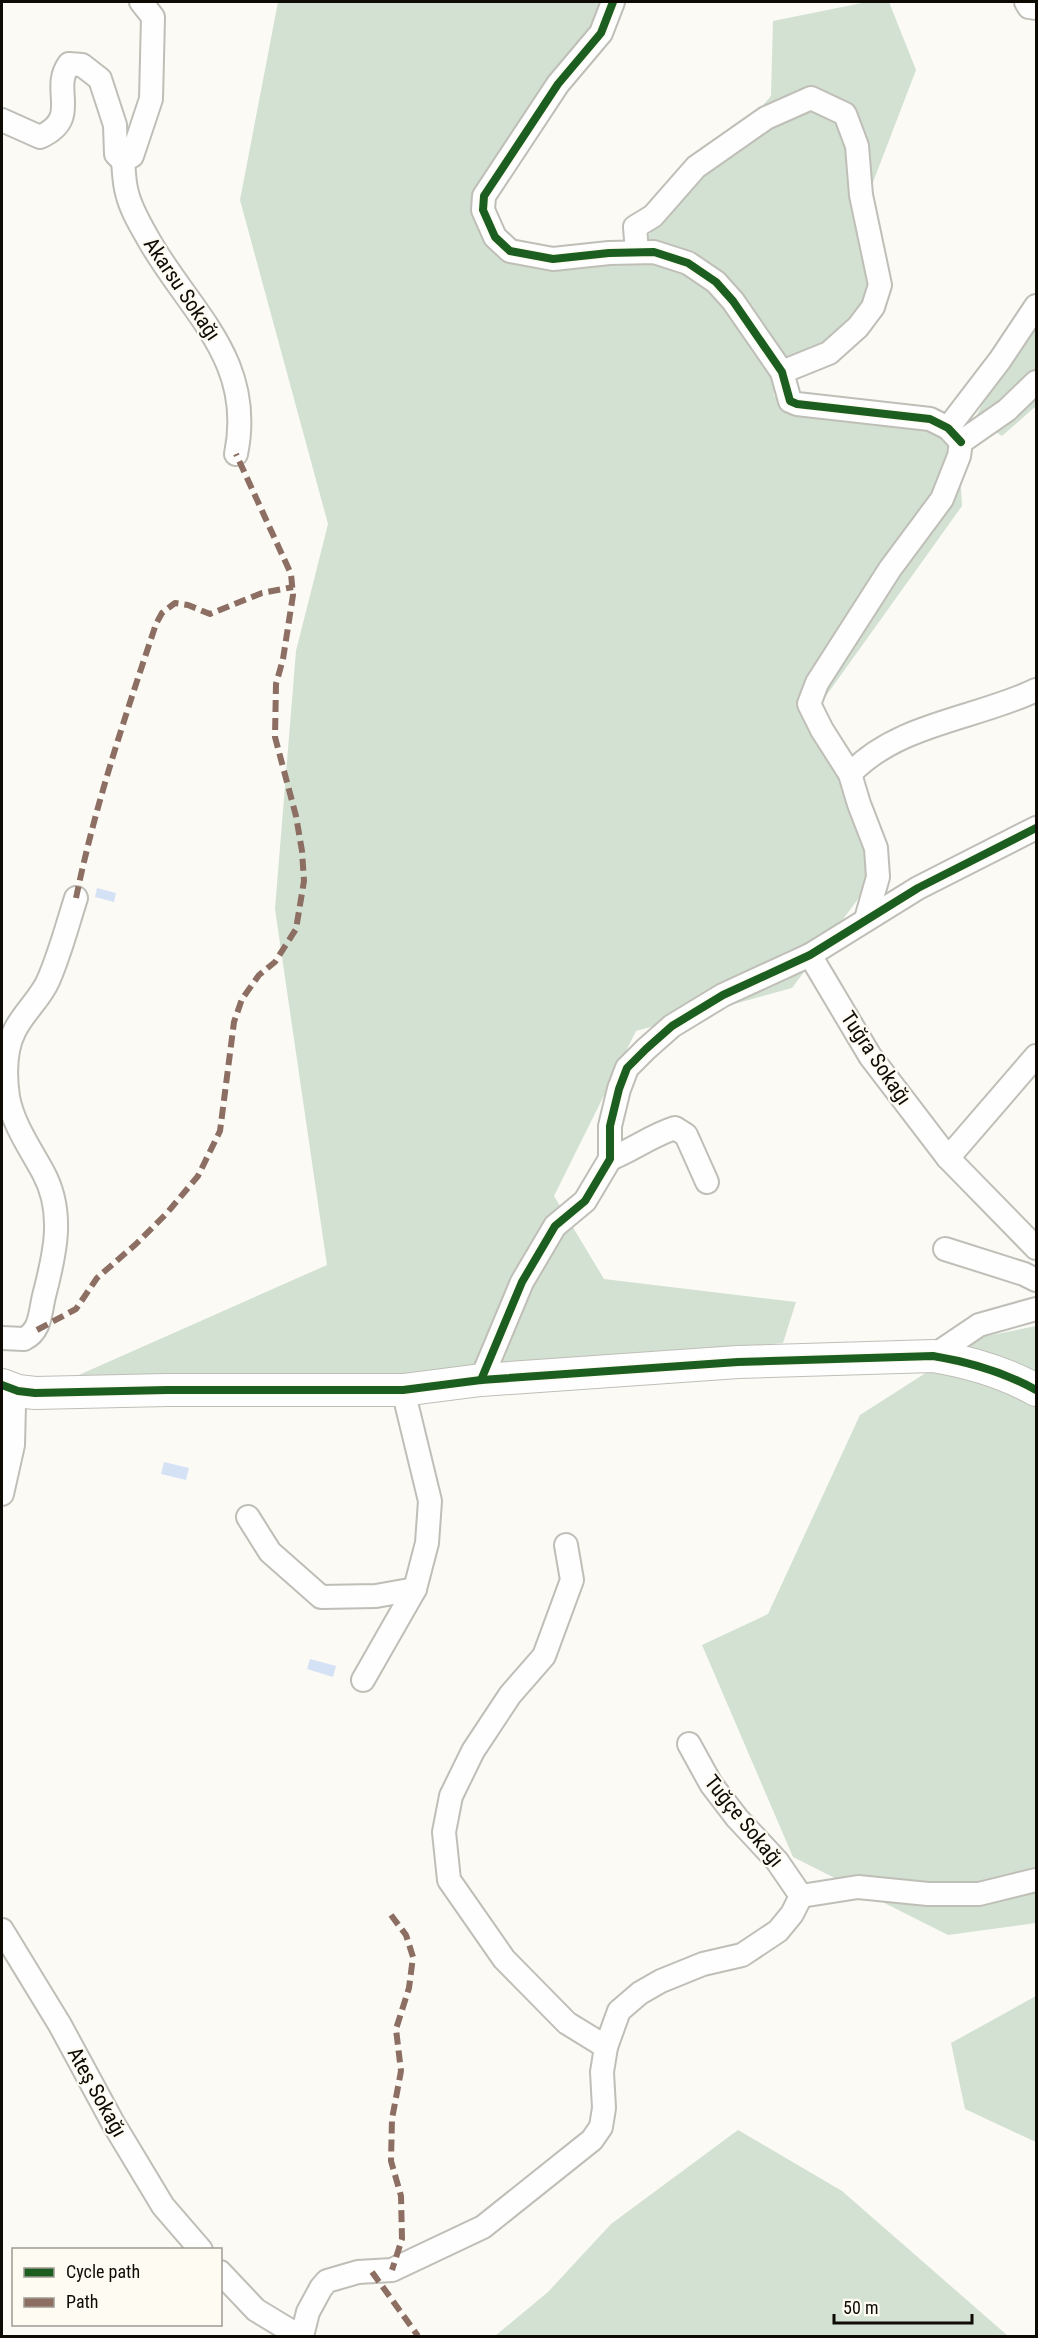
<svg xmlns="http://www.w3.org/2000/svg" width="1038" height="2338" viewBox="0 0 1038 2338" font-family="'Roboto Condensed',sans-serif">
	<rect width="100%" height="100%" fill="#fbfaf5"/>
	<g fill="#d2e1d2">
		<path d="M278,2H609V12L487,215L533,255L623,264L771,96L773,21L867,2H889L916,70L870,190L872,326L773,395L958,434L962,506L808,721L884,864L792,988L636,1031L554,1196L604,1279L796,1302L783,1343L60,1405L54,1386L327,1265L275,909L296,651L328,524L240,200Z"/>
		<path d="M1036,306V406L1002,436L975,418Z"/>
		<path d="M1036,1326V1923L948,1935L793,1857L702,1645L768,1614L860,1415L982,1337Z"/>
		<path d="M1036,1996V2142L965,2109L951,2043Z"/>
		<path d="M738,2130L842,2191L1008,2336H495L548,2292L611,2224Z"/>
	</g>
	<g fill="#d5e2f6">
		<path d="M97,888L116,893L114,902L95,897Z"/>
		<path d="M164,1462L189,1468L186,1480L161,1474Z"/>
		<path d="M310,1659L336,1666L333,1677L307,1669Z"/>
	</g>
	<g fill="none" stroke-linecap="round" stroke-linejoin="round">
		<defs>
			<g id="street">
				<path d="M613,2L601,33L558,84L484,196L483,210L495,237L510,251L553,259L609,253L654,252L688,263L716,282L733,301L782,372L790,401L797,404L930,419L948,428L961,442"/>
				<path d="M1026,2L1029,7L1036,8"/>
				<path d="M2,120L40,137C82,118 50,90 69,64L82,65L100,79L115,125L116,154L123,161L132,156L151,99L153,17L141,2"/>
				<path d="M123,161C124,171 124,183 127,193C131,210 141,226 150,242C192,314 255,361 236,454"/>
				<path d="M637,252L635,227L653,216L696,167L766,118L811,98L845,114L857,146L861,195L880,285L873,307L858,327L829,353L782,372"/>
				<path d="M948,428L1000,360L1036,306"/>
				<path d="M850,774C898,723 976,719 1036,690"/>
				<path d="M866,919L878,877L876,848L859,804L850,774L822,730L809,704L817,683L890,569L942,499L959,456L961,442L1007,410L1036,382"/>
				<path d="M810,955L870,1056L948,1158L1036,1248"/>
				<path d="M948,1158L1036,1056"/>
				<path d="M610,1159C633,1150 652,1135 675,1128L686,1135L707,1182"/>
				<path d="M945,1249L1024,1274L1036,1280"/>
				<path d="M2,1338L24,1339C41,1331 40,1312 44,1296C55,1254 65,1212 43,1172C30,1148 13,1124 8,1097C5,1076 5,1049 15,1030C24,1012 40,999 48,981C60,954 67,926 76,898"/>
				<path d="M933,1356L979,1325L1036,1309"/>
				<path d="M481,1380L522,1282L555,1226L585,1201L610,1159V1126L619,1089L627,1068L646,1049L672,1026L723,995L810,955L918,888L1036,828"/>
				<path d="M2,1494L13,1445L14,1405L18,1391"/>
				<path d="M248,1517L270,1552L321,1597L376,1596L415,1589"/>
				<path d="M566,1545L572,1580L544,1656L510,1695L473,1751L451,1796L444,1832L449,1880L504,1959L567,2023L606,2047"/>
				<path d="M363,1680L415,1589L427,1543L430,1501L403,1390"/>
				<path d="M689,1744L711,1784L737,1818L777,1861L801,1896"/>
				<path d="M801,1896L858,1887L928,1894H979L1036,1880"/>
				<path d="M2,1930L60,2025L113,2123L163,2206L201,2250"/>
				<path d="M220,2272L256,2310L299,2336"/>
				<path d="M302,2336L308,2312L321,2288L327,2281L358,2272L392,2270L483,2227L592,2140L601,2127L604,2108L602,2072L606,2047L619,2011L640,1993L661,1981L703,1964L742,1955L778,1931L792,1914L801,1896"/>
			</g>
			<path id="secondary" d="M2,1385L18,1391L35,1393L167,1390H403L481,1380L738,1362L933,1356C969,1362 1004,1372 1036,1390"/>
		</defs>
		<use href="#street" stroke="#bfbeb7" stroke-width="26"/>
		<use href="#secondary" stroke="#bfbeb7" stroke-width="34"/>
		<use href="#street" stroke="#fefefe" stroke-width="22"/>
		<use href="#secondary" stroke="#fefefe" stroke-width="32"/>
		<g stroke="#8d6e63" stroke-width="6" stroke-dasharray="12 6" stroke-linecap="butt">
			<path d="M76,898C95,805 126,714 156,624L162,613L175,603L188,605L210,614L262,593L293,587"/>
			<path d="M37,1330L76,1309L97,1278L136,1244L167,1213L198,1176L220,1131L234,1022L242,999L259,975L275,962L296,929L304,881L302,851L296,816L275,737L276,684L283,659L293,595L291,574L236,454"/>
			<path d="M391,1915L406,1935L413,1957L409,1988L396,2029L401,2071L392,2119L391,2161L401,2196L402,2239L392,2270"/>
			<path d="M372,2272L418,2336"/>
		</g>
		<defs>
			<g id="cycleway">
				<path d="M613,2L601,33L558,84L484,196L483,210L495,237L510,251L553,259L609,253L654,252L688,263L716,282L733,301L782,372L790,401L797,404L930,419L948,428L961,442"/>
				<path d="M481,1380L522,1282L555,1226L585,1201L610,1159V1126L619,1089L627,1068L646,1049L672,1026L723,995L810,955L918,888L1036,828"/>
				<path d="M2,1385L18,1391L35,1393L167,1390H403L481,1380L738,1362L933,1356C969,1362 1004,1372 1036,1390"/>
			</g>
		</defs>
		<use href="#cycleway" stroke="#fefbf2" stroke-width="11"/>
		<use href="#cycleway" stroke="#1b5e20" stroke-width="8"/>
	</g>
	<g text-anchor="middle" stroke-width="4.5" stroke-linejoin="round" paint-order="stroke">
		<g font-size="21" fill="#0e0b05" stroke="#fefbf2">
			<text transform="translate(182 289) rotate(56)" y="7">Akarsu Sokağı</text>
			<text transform="translate(876 1058) rotate(56)" y="7">Tuğra Sokağı</text>
			<text transform="translate(744 1821) rotate(51)" y="7">Tuğçe Sokağı</text>
			<text transform="translate(97 2092) rotate(61)" y="7">Ateş Sokağı</text>
		</g>
	</g>
	<rect width="1038" height="2338" fill="none" stroke="#0e0b05" stroke-width="6"/>
	<rect x="12" y="2248" width="210" height="78" fill="#fefbf2" stroke="#9e9b93" stroke-width="1.5"/>
	<rect x="24" y="2268" width="30" height="9" fill="#1b5e20" stroke="#9e9b93" stroke-width="1.5"/>
	<text x="66" y="2278" font-size="18" fill="#0e0b05">Cycle path</text>
	<rect x="24" y="2298" width="30" height="9" fill="#8d6e63" stroke="#9e9b93" stroke-width="1.5"/>
	<text x="66" y="2308" font-size="18" fill="#0e0b05">Path</text>
	<path d="M834 2314v9h138v-9" fill="none" stroke="#0e0b05" stroke-width="3"/>
	<text x="843" y="2314" font-size="18" fill="#0e0b05" stroke="#fefbf2" stroke-width="4.5" paint-order="stroke">50 m</text>
</svg>
